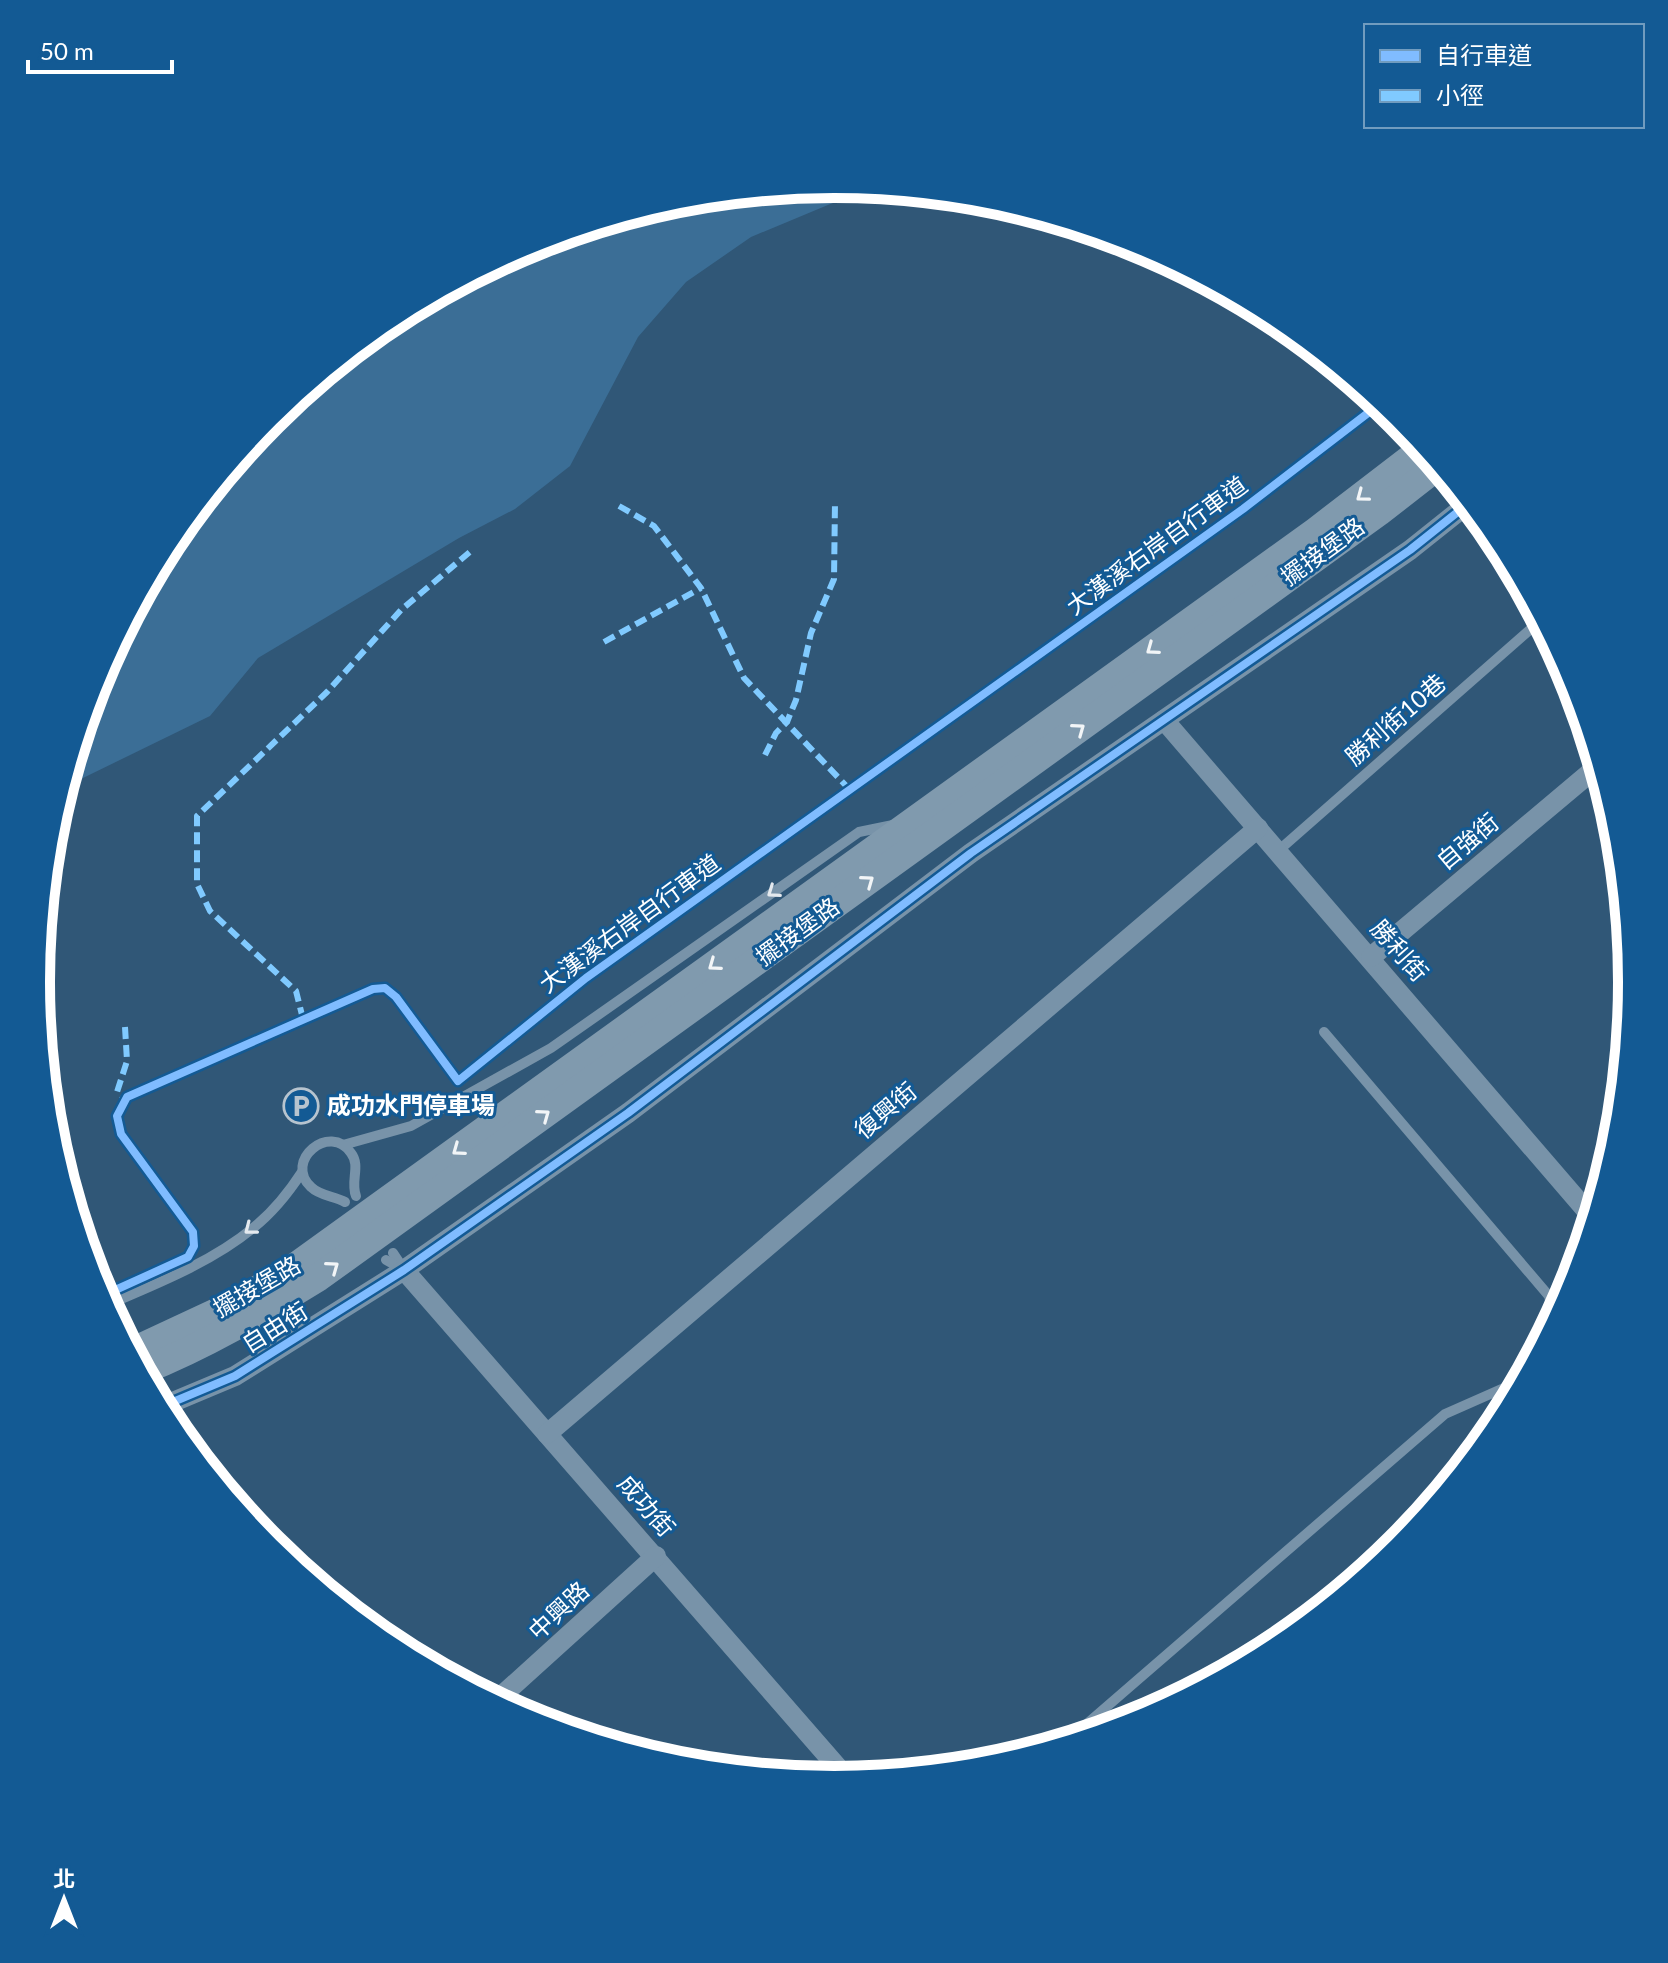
<svg xmlns="http://www.w3.org/2000/svg" width="1668" height="1963" viewBox="0 0 1668 1963" font-family="Lato,'Noto Sans TC',sans-serif">
	<rect width="100%" height="100%" fill="#305777"/>
	<path fill="#3b6e96" d="M834,184L871,187L751,237L686,282L638,337L570,466L515,509L459,538L258,658L210,716L83,778L56,810L97,676L171,538L270,417L391,318L529,244L679,199Z"/>
	<g fill="none" stroke-linecap="round" stroke-linejoin="round">
		<g stroke="#7893a9" stroke-width="10">
			<path d="M1466,505L1509,559"/>
			<path d="M1278,851L1541,620"/>
			<path d="M1324,1032L1549,1296L1554,1320"/>
			<path d="M343,1145L411,1126L551,1048L859,832L893,825"/>
			<path d="M345,1202C334,1196 320,1196 311,1187C283,1161 330,1122 351,1153C361,1166 350,1181 356,1196"/>
			<path d="M393,1253L403,1268"/>
			<path d="M386,1260L404,1270"/>
			<path d="M107,1305C156,1284 212,1262 253,1228C272,1213 289,1192 302,1172"/>
			<path d="M1536,1353L1537,1351"/>
			<path d="M1067,1741L1445,1414L1522,1380"/>
		</g>
		<g stroke="#7893a9" stroke-width="20">
			<path d="M1164,720L1592,1217"/>
			<path d="M1371,957L1598,766"/>
			<path d="M404,1270L847,1778"/>
			<path d="M161,1407L235,1376L404,1270L628,1113L971,853L1410,550L1469,503"/>
			<path d="M547,1434L1258,828"/>
			<path d="M496,1701L656,1556"/>
		</g>
		<g stroke="#809aae" stroke-width="28">
			<path d="M131,1352L234,1304L296,1266L1316,531L1424,448"/>
			<path d="M142,1371C205,1346 262,1312 319,1277L1379,512L1438,466"/>
		</g>
		<g stroke="#80caff" stroke-width="6" stroke-dasharray="12 6" stroke-linecap="butt">
			<path d="M619,506L654,526L701,588L744,678L851,791"/>
			<path d="M604,642L701,588"/>
			<path d="M765,755L776,733L787,722L796,700L811,633L834,579L835,502"/>
			<path d="M303,1019L296,991L210,911L197,884V816L327,692L401,610L471,551"/>
			<path d="M125,1027L127,1061L117,1092L126,1100"/>
		</g>
		<defs>
			<g id="cycleway">
				<path d="M102,1296L188,1257L194,1246L193,1232L121,1134L117,1116L127,1097L373,989L385,988L396,997L458,1081L586,978L1243,509L1381,403"/>
				<path d="M161,1407L235,1376L404,1270L628,1113L971,853L1410,550L1469,503"/>
			</g>
		</defs>
		<use href="#cycleway" stroke="#135a94" stroke-width="13"/>
		<use href="#cycleway" stroke="#80bcff" stroke-width="8"/>
	</g>
	<defs><path id="oneway-chevron" d="M-2-3.5L2.5 0L-2 3.5" fill="none" stroke-width="1.6" stroke-linecap="round" stroke-linejoin="round" transform="scale(2)"/></defs>
	<g stroke="#f2f5f7">
		<use href="#oneway-chevron" transform="translate(1362 496) rotate(143)"/>
		<use href="#oneway-chevron" transform="translate(1152 649) rotate(144)"/>
		<use href="#oneway-chevron" transform="translate(1079 729) rotate(-36)"/>
		<use href="#oneway-chevron" transform="translate(868 881) rotate(-36)"/>
		<use href="#oneway-chevron" transform="translate(714 965) rotate(144)"/>
		<use href="#oneway-chevron" transform="translate(544 1115) rotate(-36)"/>
		<use href="#oneway-chevron" transform="translate(458 1150) rotate(144)"/>
		<use href="#oneway-chevron" transform="translate(333 1267) rotate(-36)"/>
	</g>
	<g stroke="#e4e9ee">
		<use href="#oneway-chevron" transform="translate(773 892) rotate(145)"/>
		<use href="#oneway-chevron" transform="translate(250 1229) rotate(142)"/>
	</g>
	<defs>
		<symbol id="parking-ring" viewBox="-11 -11 22 22"><circle r="9.5" fill="#135a94" stroke="#b7c4cf" stroke-width="1.5"/><path d="M-3.5-5.5H1a3.5 3.5 0 0 1 0 7H-1V5.5H-3.5ZM-1-3.4V-.6H.8a1.4 1.4 0 0 0 0-2.8Z" fill="#b7c4cf"/></symbol>
	</defs>
	<g fill-rule="evenodd">
		<use href="#parking-ring" x="281" y="1086" width="40" height="40"/>
	</g>
	<g text-anchor="middle" stroke-width="6" stroke-linejoin="round" paint-order="stroke">
		<g font-size="24" fill="#fff" stroke="#135a94">
			<text transform="translate(1157 546) rotate(-36)" y="8">大漢溪右岸自行車道</text>
			<text transform="translate(1323 552) rotate(-36)" y="8">擺接堡路</text>
			<text transform="translate(1396 720) rotate(-41)" y="8">勝利街10巷</text>
			<text transform="translate(1468 842) rotate(-40)" y="8">自強街</text>
			<text transform="translate(630 924) rotate(-36)" y="8">大漢溪右岸自行車道</text>
			<text transform="translate(798 932) rotate(-36)" y="8">擺接堡路</text>
			<text transform="translate(1399 951) rotate(49)" y="8">勝利街</text>
			<text transform="translate(886 1111) rotate(-40)" y="8">復興街</text>
			<text transform="translate(257 1287) rotate(-30)" y="8">擺接堡路</text>
			<text transform="translate(275 1328) rotate(-32)" y="8">自由街</text>
			<text transform="translate(646 1506) rotate(49)" y="8">成功街</text>
			<text transform="translate(559 1611) rotate(-43)" y="8">中興路</text>
		</g>
		<g font-size="24" font-weight="bold" fill="#fff" stroke="#135a94" text-anchor="start">
			<text x="327" y="1114">成功水門停車場</text>
		</g>
	</g>
	<path d="M0 0H1668V1963H0ZM50 982a784 784 0 1 1 1568 0a784 784 0 1 1-1568 0Z" fill="#135a94" fill-rule="evenodd"/>
	<path fill="none" stroke="#fff" stroke-width="10" d="M50 982a784 784 0 1 1 1568 0a784 784 0 1 1-1568 0Z"/>
	<rect x="1364" y="24" width="280" height="104" fill="#135a94" stroke="#719cbf" stroke-width="2"/>
	<rect x="1380" y="50" width="40" height="12" fill="#80bcff" stroke="#719cbf" stroke-width="2"/>
	<text x="1436" y="64" font-size="24" fill="#ffffff">自行車道</text>
	<rect x="1380" y="90" width="40" height="12" fill="#80caff" stroke="#719cbf" stroke-width="2"/>
	<text x="1436" y="104" font-size="24" fill="#ffffff">小徑</text>
	<g transform="translate(64 1899)" stroke="#135a94" stroke-width="6" paint-order="stroke">
	<path d="M0-6L14 30L0 20L-14 30Z" fill="#ffffff"/>
	<text y="-12" font-size="22" font-weight="bold" text-anchor="middle" fill="#ffffff">北</text>
	</g>
	<path d="M28 60v12h144v-12" fill="none" stroke="#ffffff" stroke-width="4"/>
	<text x="40" y="60" font-size="24" fill="#ffffff" stroke="#135a94" stroke-width="6" paint-order="stroke">50 m</text>
</svg>
